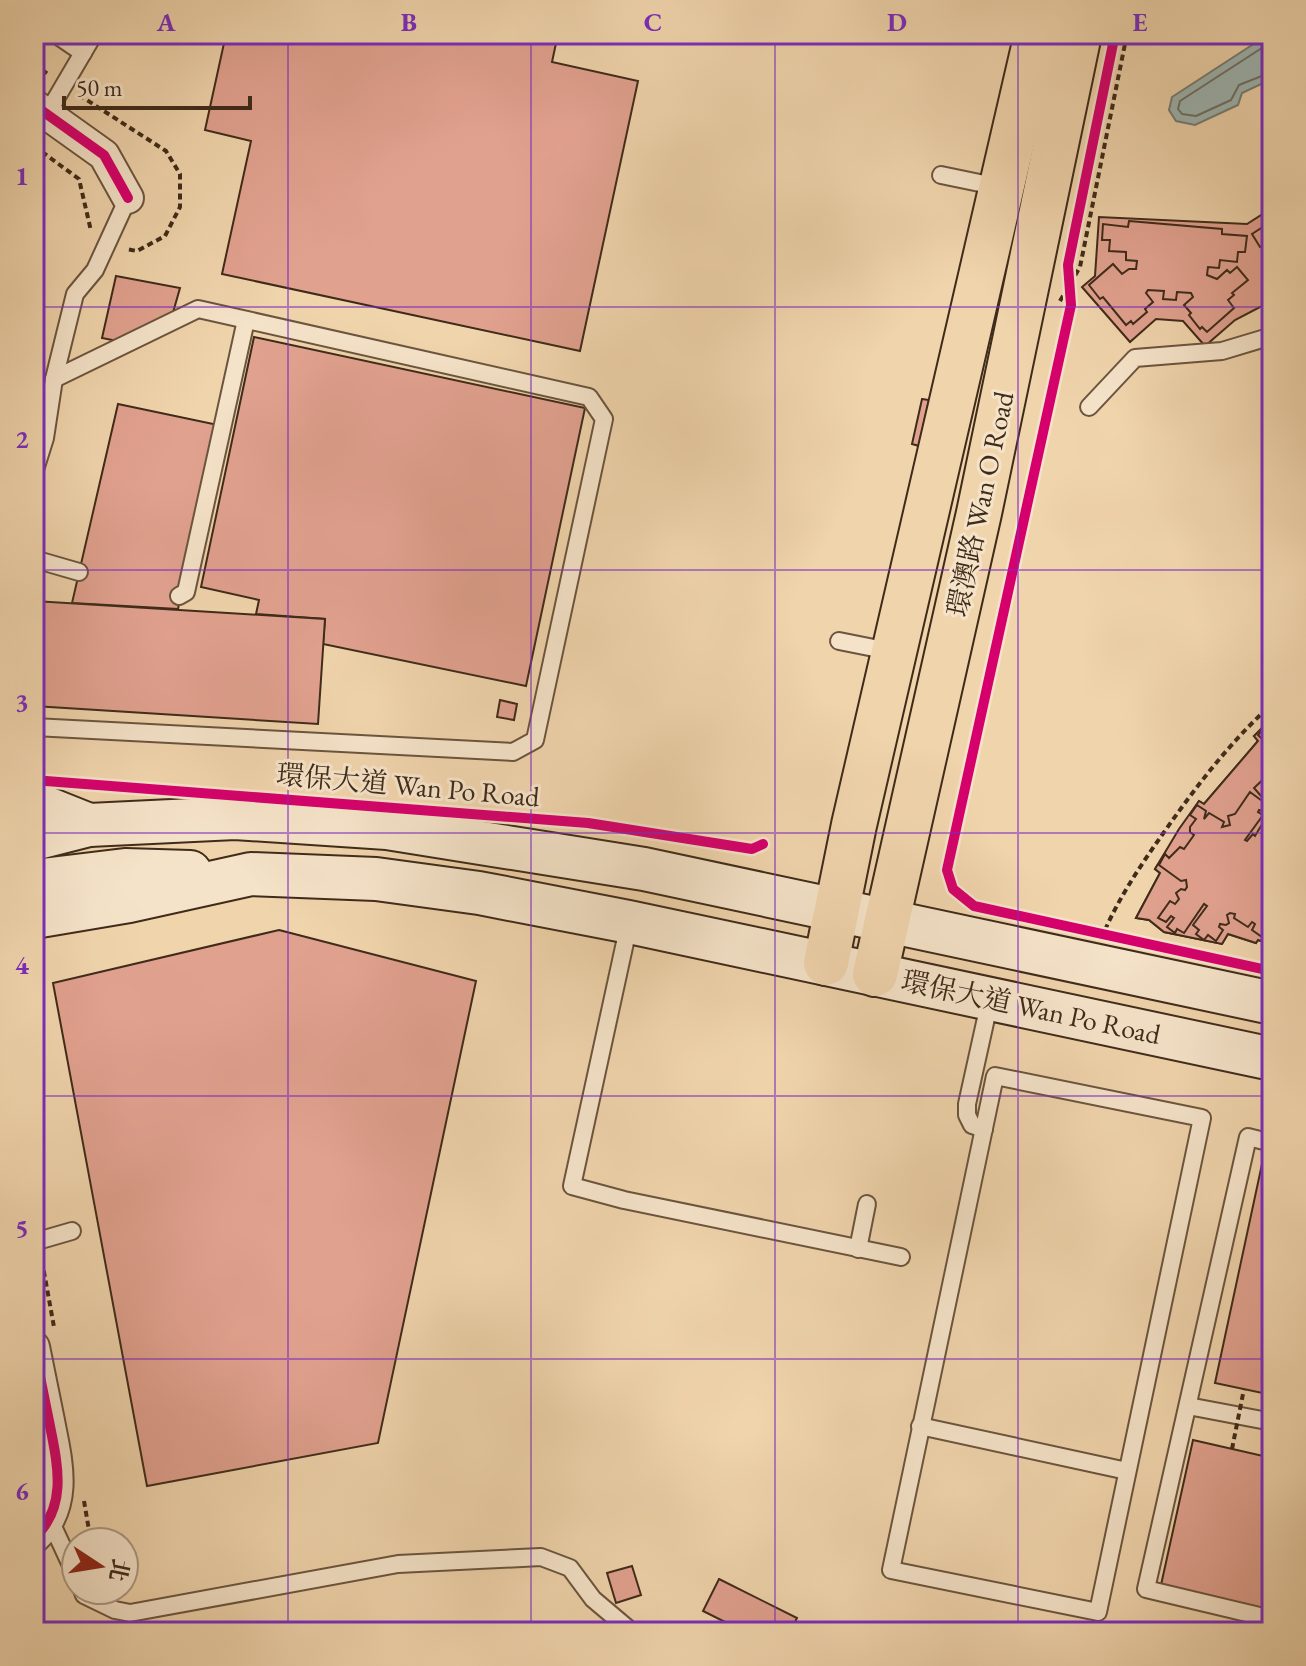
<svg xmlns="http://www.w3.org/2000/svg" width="1306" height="1666" viewBox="0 0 1306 1666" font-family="'EB Garamond','Noto Serif TC',serif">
	<rect width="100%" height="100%" fill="#f0d4ac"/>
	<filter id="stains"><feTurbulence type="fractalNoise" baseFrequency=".0025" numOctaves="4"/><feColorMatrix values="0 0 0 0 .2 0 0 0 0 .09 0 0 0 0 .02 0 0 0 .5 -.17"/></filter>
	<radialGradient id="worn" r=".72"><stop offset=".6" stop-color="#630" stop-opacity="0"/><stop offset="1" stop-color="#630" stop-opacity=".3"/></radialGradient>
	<path fill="#9db6b3" stroke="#777e76" stroke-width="2" d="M1269,34H1272V79L1242,93L1238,105L1195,125L1176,121L1169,110L1172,97Z"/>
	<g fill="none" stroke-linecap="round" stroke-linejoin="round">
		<path stroke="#6e7066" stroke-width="2" d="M1272,39L1268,44L1180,101L1178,109L1182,114L1196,116L1231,100L1239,85L1272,72"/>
	</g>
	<g fill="#e1a18f" stroke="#3f2b1a" stroke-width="2">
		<path d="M226,34H558L552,62L638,81L580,351L222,274L251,141L205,130Z"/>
		<path d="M1272,208V304L1260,307L1235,320L1205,346L1183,321L1156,319L1130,342L1082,287L1095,276L1099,217L1247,224Z"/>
		<path d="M1129,221L1222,229V234L1247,236L1245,252H1238L1237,262L1220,260L1219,268L1208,267L1207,275L1217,279L1227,270L1230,273L1237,267L1248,280L1232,293L1234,295L1228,300L1234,308L1207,332L1202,327L1200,329L1189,315L1191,313L1184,305L1193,297L1191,293L1177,292L1176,300L1163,299L1164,291L1148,290L1146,293L1153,302L1145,309L1147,312L1133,324L1131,321L1126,325L1103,297L1100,299L1089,285L1113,264L1122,274L1129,269H1136L1137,261L1126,260V252L1109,251L1110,240H1102L1103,224L1128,227Z"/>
		<path d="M1272,221V250L1267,243L1260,247L1252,234Z"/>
		<path d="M116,276L180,288L172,316L122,342L102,338Z"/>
		<path d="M254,337L585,408L526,686L323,644L325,619L256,614L259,600L201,587Z"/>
		<path d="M922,399L929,400L919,446L912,444Z"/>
		<path d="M118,404L218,425L178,609L72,603Z"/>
		<path d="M34,601L325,619L318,724L34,706Z"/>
		<path d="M500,700L517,704L514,720L497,717Z"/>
		<path d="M1272,718V922L1261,941L1258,940L1256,943L1228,934L1222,944L1164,932L1149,920L1136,918L1160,873L1155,869L1199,801L1204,804L1258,741L1254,736Z"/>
		<path d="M1272,718V922L1261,941L1258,940L1256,943L1228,934L1222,944L1164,932L1149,920L1136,918L1160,873L1155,869L1179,829L1199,801L1204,804L1258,741L1254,736Z"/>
		<path d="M1267,725L1272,731V740L1266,743L1258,735Z"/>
		<path d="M1272,771V804L1270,806L1254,788Z"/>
		<path d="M1250,792L1269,806L1266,812L1259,810L1258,812L1263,815L1245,840L1247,841L1253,834L1255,836L1261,826L1268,829L1264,822L1268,817L1272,819V853L1270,851L1269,858L1272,859V892L1263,905L1268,908V913L1262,922L1268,927L1262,937L1252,930L1255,924L1252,922L1248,927L1234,918L1235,914L1230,913L1227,915L1229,923L1226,925L1220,924L1219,927L1223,930L1216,941L1208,935L1204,940L1196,934L1199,930L1193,925L1207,906L1204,904L1184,933L1177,929L1175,933L1167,927L1174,918L1171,916L1166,922L1158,918L1170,901L1175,904L1179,899L1176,893L1181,889L1185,890L1187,887L1186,880L1181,881L1159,865L1165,854L1169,858L1180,847L1184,849L1194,835L1190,832V827L1196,819L1190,815L1197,805L1206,811L1204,819L1209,813L1224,822L1222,827L1230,825L1228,816L1235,814Z"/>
		<path d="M279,930L476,981L378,1443L147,1486L53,983Z"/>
		<path d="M1262,1164L1272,1167V1395L1215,1383Z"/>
		<path d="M1193,1440L1272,1458V1610L1161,1585Z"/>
		<path d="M632,1566L641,1595L616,1603L607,1573Z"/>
		<path d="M719,1579L797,1618L790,1632H745L703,1611Z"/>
	</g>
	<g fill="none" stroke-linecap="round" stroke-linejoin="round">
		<defs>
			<g id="lane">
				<path d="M55,34L83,53"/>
				<path d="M47,114L94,34"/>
				<path d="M941,175L999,187"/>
				<path d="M1089,407L1135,358L1222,351L1272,336"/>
				<path d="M34,473L45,438L54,379L75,294L95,270L128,198"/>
				<path d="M34,559L79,572"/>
				<path d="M179,596L186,592L246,320"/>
				<path d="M839,641L894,652"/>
				<path d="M34,727L513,752L535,740L604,419L589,397L198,309L54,379"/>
				<path d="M629,924L572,1186L624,1200L901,1257"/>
				<path d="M995,1076L1202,1118L1098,1612L891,1570Z"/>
				<path d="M984,1129L972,1125L967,1115V1104L990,1000"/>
				<path d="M1272,1143L1248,1137L1146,1589L1272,1619"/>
				<path d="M34,1242L72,1231"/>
				<path d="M858,1249L867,1204"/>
				<path d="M1188,1406L1272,1422"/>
				<path d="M920,1426L1127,1471"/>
				<path d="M50,1520L76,1576"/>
				<path d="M82,1590L84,1595L115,1610L130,1613L398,1564L541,1557L570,1568L593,1599L632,1632"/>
			</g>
			<g id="street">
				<path d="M34,105L104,155L128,198"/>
				<path d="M34,1347C39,1372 44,1396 49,1421C57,1462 69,1506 34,1538"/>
			</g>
			<g id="secondary">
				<path d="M34,803L89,825"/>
				<path d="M34,839L89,825L235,818L387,828L644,869L1272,1003"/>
				<path d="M34,881L125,870L190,872"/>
				<path d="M34,917L129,901L251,874L376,879L479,893L629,922L1272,1059"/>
			</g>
			<g id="primary">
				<path d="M826,963L854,825L1037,34"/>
				<path d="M875,974L979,513L1079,34"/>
			</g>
		</defs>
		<use href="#lane" stroke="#6b553e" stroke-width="20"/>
		<use href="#street" stroke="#6b553e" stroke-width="34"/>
		<use href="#secondary" stroke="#3f2b1a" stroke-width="46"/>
		<use href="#primary" stroke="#3f2b1a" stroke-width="48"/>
		<g stroke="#3f2b1a" stroke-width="4" stroke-dasharray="6 4" stroke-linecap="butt">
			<path d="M34,64L48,74"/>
			<path d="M79,95L166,151L180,174V207L165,236L137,251L126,249"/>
			<path d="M34,146L79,179L91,231"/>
			<path d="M1060,301L1080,267L1127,34"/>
			<path d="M752,849L763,844"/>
			<path d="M1105,930C1120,896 1141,865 1162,835C1195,788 1229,743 1272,704"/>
			<path d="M42,1261L54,1327"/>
			<path d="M84,1501L91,1542"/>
		</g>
		<use href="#lane" stroke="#f5e3c9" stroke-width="16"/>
		<use href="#street" stroke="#f5e3c9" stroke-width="30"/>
		<use href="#secondary" stroke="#f5e3c9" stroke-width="42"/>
		<use href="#primary" stroke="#f0d4ac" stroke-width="44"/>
		<path stroke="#3f2b1a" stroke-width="4" stroke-dasharray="6 4" stroke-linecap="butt" d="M1232,1449L1244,1389"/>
		<defs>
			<g id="cycleway">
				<path d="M1115,34L1068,265L1071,305L947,870L953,889L974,906L1272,971"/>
				<path d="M34,105L104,155L128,198"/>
				<path d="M46,781L588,823L752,849L763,844"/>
				<path d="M34,1347C39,1372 44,1396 49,1421C57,1462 69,1506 34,1538"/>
			</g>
		</defs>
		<use href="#cycleway" stroke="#f5e3c9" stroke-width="15"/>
		<use href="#cycleway" stroke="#d6006c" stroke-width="10"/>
	</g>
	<path fill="none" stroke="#7b2cbf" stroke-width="2" stroke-opacity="0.55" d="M288,34V1632M531,34V1632M775,34V1632M1018,34V1632M34,307H1272M34,570H1272M34,833H1272M34,1096H1272M34,1359H1272"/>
	<g text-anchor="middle" stroke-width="6" stroke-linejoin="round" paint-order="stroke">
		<g font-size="28" fill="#3f2b1a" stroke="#f5e3c9">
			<text transform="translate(980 504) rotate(-78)" y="10">環澳路 Wan O Road</text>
			<text transform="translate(408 785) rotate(5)" y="10">環保大道 Wan Po Road</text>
			<text transform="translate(1031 1007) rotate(12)" y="10">環保大道 Wan Po Road</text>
		</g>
	</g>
	<rect width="1306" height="1666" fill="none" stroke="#f0d4ac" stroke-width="88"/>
	<g transform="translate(100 1566) rotate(102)"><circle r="38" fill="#f5e3c9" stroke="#ac9983" stroke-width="2"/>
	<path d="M0-6L14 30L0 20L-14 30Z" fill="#8f2418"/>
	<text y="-12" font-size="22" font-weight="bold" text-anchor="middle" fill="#3f2b1a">北</text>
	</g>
	<path d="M64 96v12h186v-12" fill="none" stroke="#3f2b1a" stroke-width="4"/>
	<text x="76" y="96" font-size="24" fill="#3f2b1a" stroke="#f5e3c9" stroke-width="6" paint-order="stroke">50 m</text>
	<rect x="44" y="44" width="1218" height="1578" fill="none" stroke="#7b2cbf" stroke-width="3"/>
	<g font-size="26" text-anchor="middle" font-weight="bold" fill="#7b2cbf">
		<text x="166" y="31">A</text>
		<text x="409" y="31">B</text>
		<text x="653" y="31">C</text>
		<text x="897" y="31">D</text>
		<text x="1140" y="31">E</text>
		<text x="22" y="185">1</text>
		<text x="22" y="448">2</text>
		<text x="22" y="711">3</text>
		<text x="22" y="974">4</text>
		<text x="22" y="1237">5</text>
		<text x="22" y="1500">6</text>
	</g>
	<rect width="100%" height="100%" filter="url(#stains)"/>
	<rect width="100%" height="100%" fill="url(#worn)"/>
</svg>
